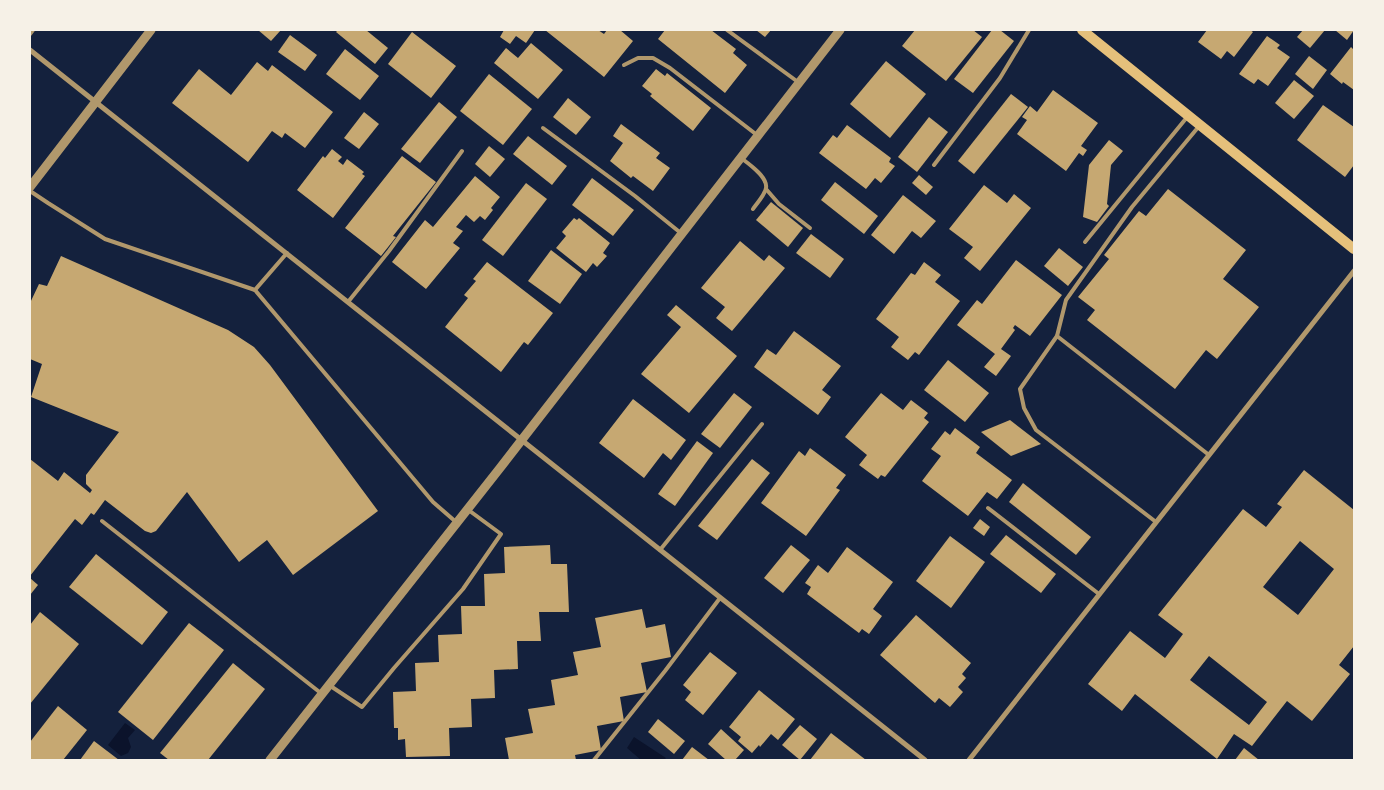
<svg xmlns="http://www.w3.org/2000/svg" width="1384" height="790" viewBox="0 0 1384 790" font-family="Overpass,sans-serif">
	<rect width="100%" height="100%" fill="#14213d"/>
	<g fill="#0b132b">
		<path d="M125,723L135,730L128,738L131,747L128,753L121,756L108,745Z"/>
		<path d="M634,737L666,758L664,760H641L627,748Z"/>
	</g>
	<g fill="#c6a872" fill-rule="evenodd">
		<path d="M258,30H281L271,41Z"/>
		<path d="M338,30H366L388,48L375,64L336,32Z"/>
		<path d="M504,30H535L526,43L516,36L510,44L500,37Z"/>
		<path d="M545,30H598L604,34L607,30H620L633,41L604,77Z"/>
		<path d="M665,30H711L736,49L733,53L747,65L725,93L658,39Z"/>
		<path d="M756,30H771L765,37Z"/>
		<path d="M915,30H973L982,37L946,81L902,46Z"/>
		<path d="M992,30H1000L1014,41L973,93L954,79Z"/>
		<path d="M1207,30H1250L1253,32L1234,57L1227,51L1221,59L1198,42Z"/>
		<path d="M1303,30H1325L1310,48L1297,37Z"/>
		<path d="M1335,30H1354L1347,40Z"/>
		<path d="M412,32L456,66L431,98L388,64Z"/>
		<path d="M290,35L317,55L305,71L278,52Z"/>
		<path d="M1267,36L1280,45L1277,48L1290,57L1268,86L1258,79L1254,84L1239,74Z"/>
		<path d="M531,43L563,70L538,99L494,63L506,48L518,58Z"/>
		<path d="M1351,47L1354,50V90L1343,82L1342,84L1330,74Z"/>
		<path d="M345,49L379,76L360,100L326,74Z"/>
		<path d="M1309,56L1327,70L1313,89L1295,74Z"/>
		<path d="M886,61L926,94L890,138L850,104Z"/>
		<path d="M257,62L268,71L272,65L333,112L305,148L285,133L282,138L272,131L248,162L172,103L199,69L231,95Z"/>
		<path d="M656,69L665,76L667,73L711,108L693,131L650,96L652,94L642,86Z"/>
		<path d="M489,74L532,109L503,145L460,111Z"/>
		<path d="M1294,80L1314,96L1294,119L1275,103Z"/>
		<path d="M1053,90L1098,123L1081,146L1087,150L1083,156L1079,153L1066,171L1017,134L1027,120L1022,117L1030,106L1037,112Z"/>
		<path d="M1011,94L1028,107L974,174L958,161Z"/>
		<path d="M568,98L591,117L576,135L553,117Z"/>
		<path d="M439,102L457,117L420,163L401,149Z"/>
		<path d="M1323,105L1354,127V165L1345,177L1297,140Z"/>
		<path d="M364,112L379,124L359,149L344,138Z"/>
		<path d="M929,117L948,132L917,172L898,157Z"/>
		<path d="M621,124L660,153L656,158L670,168L653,191L633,176L631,178L610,161L623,143L613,136Z"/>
		<path d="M847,125L891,158L889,162L895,166L881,183L875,178L866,189L819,153L833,135L837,138Z"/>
		<path d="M528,136L567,166L552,185L513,154Z"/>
		<path d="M1109,140L1123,151L1111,165L1107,204L1109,206L1097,222L1083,217L1089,165Z"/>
		<path d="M489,146L505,159L490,177L475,164Z"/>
		<path d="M332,149L342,157L338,161L343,165L347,159L364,172L362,174L365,176L333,218L297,190L323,156L325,158Z"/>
		<path d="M402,156L436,182L393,236L396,237L381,256L345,228Z"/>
		<path d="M919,175L933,187L926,195L912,183Z"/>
		<path d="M475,176L500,197L491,208L493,210L485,220L480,216L474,222L466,215L456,227L463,231L453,243L460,248L426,289L392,262L425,220L433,227Z"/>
		<path d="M592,178L634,210L613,236L572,205Z"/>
		<path d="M835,182L878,216L864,234L821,200Z"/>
		<path d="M526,183L547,199L503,256L482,240Z"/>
		<path d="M984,185L1007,203L1014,194L1031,208L980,271L964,258L973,247L949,229Z"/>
		<path d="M1168,189L1246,250L1223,279L1259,307L1217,359L1206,350L1175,389L1087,320L1095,310L1078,297L1109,259L1104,255L1139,211L1146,216Z"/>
		<path d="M903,195L936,221L921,238L912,231L894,254L871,235Z"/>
		<path d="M771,202L803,228L788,247L756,220Z"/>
		<path d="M574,218L577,220L579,218L610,243L603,253L607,256L597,267L593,263L586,272L556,248L566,236L562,232Z"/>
		<path d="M811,234L844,259L830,278L796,253Z"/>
		<path d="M740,241L764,261L769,255L785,268L732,331L716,318L725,307L701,288Z"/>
		<path d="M1059,248L1083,267L1068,286L1044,266Z"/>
		<path d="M551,250L582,274L560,304L528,281Z"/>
		<path d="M61,256L228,330L254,347L270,365L378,511L293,575L267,540L239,562L187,492L156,531L151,533L145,531L105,500L94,515L91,513L82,525L75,519L30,576V459L58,481L64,472L90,493L92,490L86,484V475L119,432L31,397L42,364L30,359V303L39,284L47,286Z"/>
		<path d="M1016,260L1062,295L1030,336L1015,325L1013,328L1015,330L1001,349L1011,356L996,376L984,367L995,354L957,325L977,300L982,304Z"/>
		<path d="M487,262L553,313L528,345L524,342L501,372L445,327L468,298L464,295L476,281L473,279Z"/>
		<path d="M924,262L941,275L935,282L960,301L919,355L915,352L908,360L891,347L899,337L876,319L911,273L915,275Z"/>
		<path d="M676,305L737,356L689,413L641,374L681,327L667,315Z"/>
		<path d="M794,331L841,366L822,390L831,397L818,415L754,367L767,349L776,355Z"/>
		<path d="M948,360L989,393L965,422L924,390Z"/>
		<path d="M734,393L752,407L720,448L701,434Z"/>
		<path d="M881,393L903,410L911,400L928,413L924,418L929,422L885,477L881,475L878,479L859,465L867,455L845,437Z"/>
		<path d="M633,399L686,440L671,460L663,453L644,478L599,443Z"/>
		<path d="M1010,420L1041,444L1011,456L981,432Z"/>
		<path d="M955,428L980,447L976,453L1012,480L997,499L987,492L968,516L922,481L941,456L931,449L945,431L950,435Z"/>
		<path d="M697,441L713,453L675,506L658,494Z"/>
		<path d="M810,448L846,475L836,488L840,490L806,536L761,503L799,451L805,456Z"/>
		<path d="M752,459L770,473L717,540L698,526Z"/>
		<path d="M1304,470L1354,510V646L1339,665L1350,674L1312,721L1287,701L1252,746L1234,734L1217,759L1135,694L1122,711L1088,684L1130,631L1165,658L1183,634L1158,615L1243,509L1266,527L1282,507L1277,504ZM1300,541L1334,569L1298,615L1263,587ZM1209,656L1267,702L1249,725L1190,680Z"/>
		<path d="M1023,483L1091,537L1076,555L1009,502Z"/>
		<path d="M980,519L990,527L984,536L973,528Z"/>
		<path d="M1006,535L1056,574L1041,593L990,554Z"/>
		<path d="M950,536L985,562L951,608L916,581Z"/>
		<path d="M550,545L551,564H567L569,612H539L541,641H517L518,669L494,670L495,698L471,699L472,727L449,728L450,756L406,757L405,739L398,740V728H394L393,692L416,691L415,663L439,662L438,635L462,634L461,606H485L484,574L505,573L504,547Z"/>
		<path d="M791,545L810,560L783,593L764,578Z"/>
		<path d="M847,547L893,582L873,609L882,616L869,634L862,629L859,633L807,594L811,587L805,583L818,565L828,573Z"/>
		<path d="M96,554L168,612L142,645L69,587Z"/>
		<path d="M30,578L38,585L30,595Z"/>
		<path d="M642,609L646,628L665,624L671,657L641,663L647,692L620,697L624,721L597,726L601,750L575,755L576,760H509L505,738L533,733L528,709L555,705L551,680L578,675L573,652L601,647L595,618Z"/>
		<path d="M40,612L79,644L30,704V625Z"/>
		<path d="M916,615L971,663L962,674L966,678L958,687L963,692L950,707L939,698L935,703L880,655Z"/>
		<path d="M189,623L224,650L153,740L118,712Z"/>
		<path d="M710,652L737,673L703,715L685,700L691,692L683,685Z"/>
		<path d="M233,663L265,689L208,760H169L160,753Z"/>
		<path d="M759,690L795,719L778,740L771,734L760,747L759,745L752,753L738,741L741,737L729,727Z"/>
		<path d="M58,706L87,730L63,760H30V742Z"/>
		<path d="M658,719L685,741L674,754L648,732Z"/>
		<path d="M800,725L817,739L800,760L782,745Z"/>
		<path d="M721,729L744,750L735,760H726L708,744Z"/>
		<path d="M831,733L866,760H810Z"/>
		<path d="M94,741L119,760H80Z"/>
		<path d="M692,747L709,760H682Z"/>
		<path d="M1244,748L1259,760H1235Z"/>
	</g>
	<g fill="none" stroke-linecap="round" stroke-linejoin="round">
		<g stroke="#b1986c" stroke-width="4">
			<path d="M727,30L798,82"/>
			<path d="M30,34L33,30"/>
			<path d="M624,65L638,58H653L670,68L757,135"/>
			<path d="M1200,125L1132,207L1066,300L1057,336L1209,455"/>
			<path d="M543,128L635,196L682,234"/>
			<path d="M741,158C749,164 768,177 766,188C765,195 757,203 753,209"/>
			<path d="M934,165L1000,78L1029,30"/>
			<path d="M766,189L779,204L810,228"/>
			<path d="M30,191L48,203L105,239L255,290L287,253"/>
			<path d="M1085,242L1188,116"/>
			<path d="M255,290L433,502L456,522"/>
			<path d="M348,302L389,251L462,151"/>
			<path d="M1057,336L1020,389L1024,408L1036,430L1156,522"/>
			<path d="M988,508L1099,594"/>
			<path d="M102,521L322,694"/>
			<path d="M660,550L762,424"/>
			<path d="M329,685L362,707L394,668L463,589L501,534L467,509"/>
			<path d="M594,760L665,671L720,598"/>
		</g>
		<g stroke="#b1986c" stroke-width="5">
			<path d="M30,50L925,760"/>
			<path d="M969,760L1354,271"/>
		</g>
		<g stroke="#b1986c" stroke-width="9">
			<path d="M30,187L151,30"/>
			<path d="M270,760L500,468L840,30"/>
		</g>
		<path stroke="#e5c07b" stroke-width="10" d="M1082,30L1354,249"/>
	</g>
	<rect width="1384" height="790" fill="none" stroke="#f6f1e7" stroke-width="62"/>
</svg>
